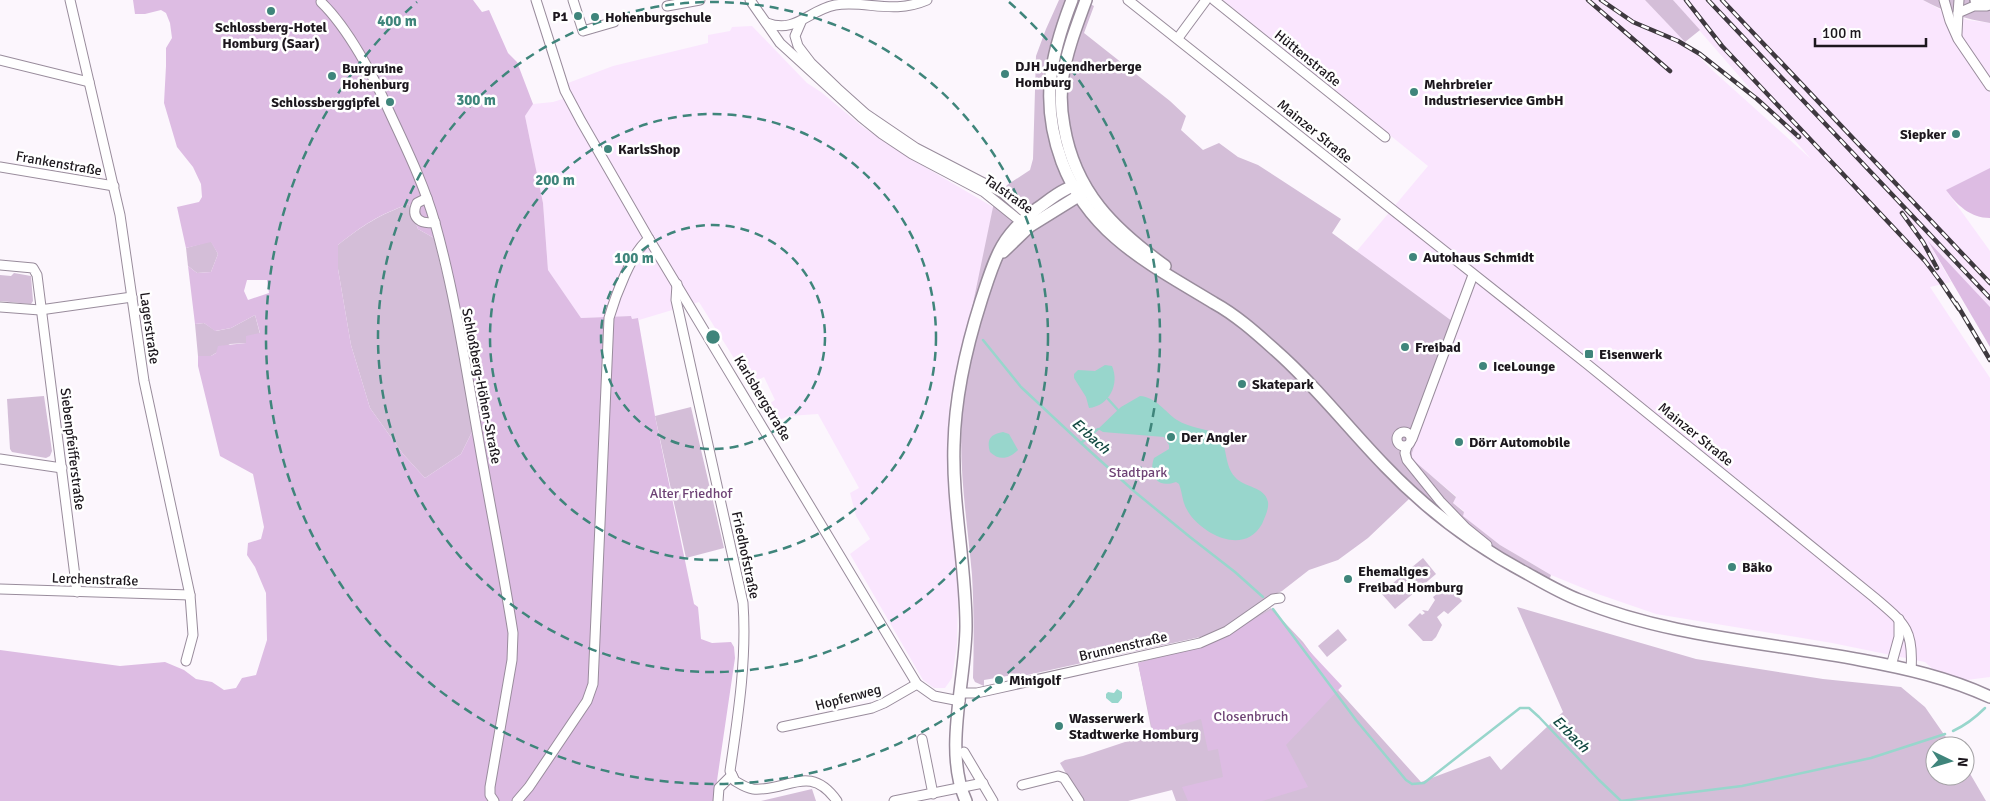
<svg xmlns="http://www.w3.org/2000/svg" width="1990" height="801" viewBox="0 0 1990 801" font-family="Signika,sans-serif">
	<rect width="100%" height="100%" fill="#fcf6fd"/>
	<g fill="#fae6fe">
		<path d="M1223,0H1645L1711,69L1811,159L1673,0H1923L1943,11L1968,20L1990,23V168L1946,190L1990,251V307L1929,243L1951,282L1930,287L1990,378V677L1959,681L1937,673L1925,662L1832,643L1656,614L1595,593L1551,575L1500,545L1462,516L1464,511L1453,503L1456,496L1412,460V453L1456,324L1356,252L1428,166Z"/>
		<path d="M752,26L807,83L821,92L863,127L918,163L993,207L982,267L950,399L948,439L958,595L957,645L952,678L945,688H934L923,680L850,554L870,539L856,516L850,493L859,488L818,414L789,416L774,422L765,406L775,400L764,377L750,384L699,302L639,320L638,318L632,319L631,316L581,318L548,270L543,203L525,116L533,104L553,102L572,96L568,83L613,66L708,43V35L730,31L732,27Z"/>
	</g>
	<g fill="#d4bed8">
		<path d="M1059,0H1082L1094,6L1084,33L1170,101L1186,116L1181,130L1203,150L1219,143L1238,157L1258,165L1341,219L1332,233L1456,324L1412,453V459L1456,497L1453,503L1464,512L1463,516L1500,545L1551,575L1546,591C1498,565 1449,537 1409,499L1368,538L1338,560L1309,570L1282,591L1270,596L1243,616L1214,634L1014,678L1013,675L984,680V686L975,682L973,678C974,644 974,610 972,575C967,518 957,462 963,404C966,376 973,349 980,322L971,313L993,207L1007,185L1030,170L1033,159L1036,56L1046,29Z"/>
		<path d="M1645,0H1673L1700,30L1685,42Z"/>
		<path d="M1923,0H1990V23C1965,19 1945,12 1923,0Z"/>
		<path d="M409,204L418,229L434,238L469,385L474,428L461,454L425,478L403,454L370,408L351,345L338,269V245C363,225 379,215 409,204Z"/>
		<path d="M211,241L218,254L211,272L197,273L188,266L186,248Z"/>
		<path d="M14,273L31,276L33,301L31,304L0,301V275L11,276Z"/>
		<path d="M255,315L260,334L246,343L230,344L211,356H198L195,324L204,323L216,331L231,328Z"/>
		<path d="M44,396L52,451L50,456L46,458L12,452L10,449L7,399Z"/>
		<path d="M691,407L724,548L686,558L655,416Z"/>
		<path d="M1423,558L1436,574L1395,609L1381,593Z"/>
		<path d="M1448,585L1462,601L1448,614L1444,611L1437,617L1442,625L1436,637L1432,641H1423L1408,625L1420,613L1422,615L1425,613L1422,610L1428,611L1435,600L1433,597Z"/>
		<path d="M1517,607L1696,659L1823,679L1901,687L1925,707L1952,746H1935V776H1965V765L1986,801H1176L1172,790L1128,801H1082L1060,763L1065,760L1083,756L1152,733L1138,663L1207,643L1271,608L1303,642L1339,691L1421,782L1490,756L1501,770L1563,712Z"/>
		<path d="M1338,629L1347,640L1327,657L1318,646Z"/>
		<path d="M812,789L816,801H761Z"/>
	</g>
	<g fill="#ddbce3" fill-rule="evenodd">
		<path d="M133,0H473L482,12L489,10L508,53L517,62L533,104L525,116L543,203L548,270L581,318L631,316L632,319L638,318L655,416L694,604L698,607L701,639L712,643L731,642L734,647L735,658L714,801H0V650L120,666L165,662L184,670L196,679L212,682L224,690L236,688L242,678L256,675L267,640L266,593L255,567L247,555L248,543L261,539L264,527L253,474L220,456L198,366V356H211L216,353L218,346L246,343V336L260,333L255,315L231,328L215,331L204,323L195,324L188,266L197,273L211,272L218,254L211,242L186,248L177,207L199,202L202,197L201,184L193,167L177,147L164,103L166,66V48L172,38L170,23L166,13L161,10L145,14H135ZM409,204L418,229L434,238L469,385L474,428L461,454L425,478L403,454L370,408L351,345L338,269V245C363,225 378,215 409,204ZM247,280H267L269,293L248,300L244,291Z"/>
		<path d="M1990,168V218C1970,218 1957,205 1946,190Z"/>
		<path d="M1928,241L1990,307V347Z"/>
		<path d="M1271,610L1342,686L1286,745L1308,787L1262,801H1188L1182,787L1223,777L1218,749L1208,751L1201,719L1153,733L1138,663L1207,645Z"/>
	</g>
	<g fill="#98d6cc">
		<path d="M1105,365L1112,366C1120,384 1109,406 1089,408L1086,397L1074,378V374L1078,370L1095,371Z"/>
		<path d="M1140,396C1156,397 1165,412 1177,420C1190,428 1205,428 1219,435C1228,448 1224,465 1235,477C1244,488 1265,486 1268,502C1269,509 1265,517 1262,524C1245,554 1208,537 1191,516C1181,502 1184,498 1179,484L1176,482C1157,489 1148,475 1154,458L1169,449V445L1164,437L1103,432L1098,429L1121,407Z"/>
		<path d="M1003,432L1009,434L1018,450C1009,459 999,461 990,452C986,439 991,434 1003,432Z"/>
		<path d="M1117,689L1122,692V698L1118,703H1112L1106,698V694L1108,692L1114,693Z"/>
	</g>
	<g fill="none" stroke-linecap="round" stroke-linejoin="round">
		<g stroke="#98d6cc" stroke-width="2.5">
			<path d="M983,340L1021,387L1081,443L1135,492L1190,537L1235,572L1263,597"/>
			<path d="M1108,399L1118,410"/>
			<path d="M1081,443L1098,429"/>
			<path d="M1273,609L1356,720L1406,780L1412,784L1424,783L1520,708H1529L1539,717L1599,780L1621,801L1742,786L1871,758L1945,734"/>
			<path d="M1953,731C1966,725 1975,718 1985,708"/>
		</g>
		<defs>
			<g id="minor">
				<path d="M70,0L120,215L144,381L190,595L193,635L186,661"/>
				<path d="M536,0L565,91L581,121L649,239L917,684L934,696L960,701"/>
				<path d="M573,0L583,31L614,22"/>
				<path d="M750,0L780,43L861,117L882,134L912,154L984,192L1020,221L1030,226L1028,215L1003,193L916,148L866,114L837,88L811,63L798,46L795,36L801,22"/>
				<path d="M1128,0L1587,364L1875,598C1904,623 1914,629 1911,670"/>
				<path d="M1214,0L1385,137"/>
				<path d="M1944,0L1950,21L1958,39L1990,86"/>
				<path d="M321,2C348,28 374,77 389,111C406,148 424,184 435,223C455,294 466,369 479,442C490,506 503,569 513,633L512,660L490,787V795L494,801"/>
				<path d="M667,6L700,0"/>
				<path d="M1958,13L1959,0"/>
				<path d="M767,23C795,34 809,10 835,5C867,0 892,15 927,0"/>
				<path d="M1957,34L1958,13L1974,6H1987"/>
				<path d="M1178,38L1206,0"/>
				<path d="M0,60L89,82"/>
				<path d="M0,167L114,186"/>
				<path d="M427,198L417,203C410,218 421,225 435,222"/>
				<path d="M0,265L33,268L37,275L77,592"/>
				<path d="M677,284L676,300L743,603C747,659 738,716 730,771L735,781C740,784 746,788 753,789C788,792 809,762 837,801"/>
				<path d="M0,307L40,310L132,297"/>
				<circle cx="1404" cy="439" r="7"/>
				<path d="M1412,439L1473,275"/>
				<path d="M1407,446L1405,453L1407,460L1440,501L1466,528L1487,545"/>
				<path d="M0,459L62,468"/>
				<path d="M0,589L190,595"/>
				<path d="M1891,666L1899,637V619"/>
				<path d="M961,693H977L1200,643L1227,631L1273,599L1280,598"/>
				<path d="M782,727L872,708L884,703L917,684"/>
				<path d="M922,739L933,794"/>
				<path d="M964,752L993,801"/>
				<path d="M1022,785L1058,776L1064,778L1079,801"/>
				<path d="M517,801L529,787L587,701L593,684L609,318C615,297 632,251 649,239"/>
				<path d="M718,801L719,788L732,775"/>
				<path d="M894,801L983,783"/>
			</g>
			<g id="major">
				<path d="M1072,0C1050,57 1040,102 1062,162C1090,236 1152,265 1214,303C1236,315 1256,333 1275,350C1315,385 1348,428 1385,466C1428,511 1473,545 1528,574C1544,583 1561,593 1579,600C1669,637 1766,642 1861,660C1905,668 1949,678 1990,697"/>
				<path d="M1086,0C1077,25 1067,50 1063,76C1060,93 1061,110 1064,126C1075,192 1114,229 1165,266"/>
				<path d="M1976,0L1990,4"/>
				<path d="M1003,252L1030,226L1080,195L1084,189"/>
				<path d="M966,801C943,751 966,680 966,626C966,565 952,504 954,445C955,396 966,348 981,301C995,258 1000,236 1038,208C1051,199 1069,182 1085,187"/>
			</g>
		</defs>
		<use href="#minor" stroke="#998c9c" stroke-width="11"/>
		<use href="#major" stroke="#998c9c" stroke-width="14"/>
		<use href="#minor" stroke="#fff" stroke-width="9"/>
		<use href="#major" stroke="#fff" stroke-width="11"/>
		<defs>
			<g id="rail">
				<path d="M1588,0L1670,71"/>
				<path d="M1601,0L1633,22L1678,41L1700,54L1757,99L1799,137"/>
				<path d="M1686,0L1722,46L1925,261L1941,282L1959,309"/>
				<path d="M1708,0L1990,298"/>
				<path d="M1722,0L1990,283"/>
				<path d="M1902,213L1923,242L1937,268"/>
				<path d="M1956,303L1990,360"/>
			</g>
		</defs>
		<use href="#rail" stroke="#3e393f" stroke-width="4.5"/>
		<use href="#rail" stroke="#fff" stroke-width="2.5" stroke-dasharray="8" stroke-linecap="butt"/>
	</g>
	<g fill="none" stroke="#3f857b" stroke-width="2.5" stroke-dasharray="9 6">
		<circle cx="713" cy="337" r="112"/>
		<circle cx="713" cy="337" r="223"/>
		<circle cx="713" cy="337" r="335"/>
		<path d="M1009 2A447 447 0 1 1 417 2"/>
	</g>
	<g fill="#3f857b" stroke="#fff" stroke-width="2">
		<circle cx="271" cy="11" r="5"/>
		<circle cx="578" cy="16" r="5"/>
		<circle cx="595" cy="17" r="5"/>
		<circle cx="1005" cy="74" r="5"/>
		<circle cx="332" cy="76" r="5"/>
		<circle cx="1414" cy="92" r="5"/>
		<circle cx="390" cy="102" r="5"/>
		<circle cx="1956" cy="134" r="5"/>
		<circle cx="608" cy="149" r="5"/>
		<circle cx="1413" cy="257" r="5"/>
		<circle cx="1405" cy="347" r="5"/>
		<rect x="1584" y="349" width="10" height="10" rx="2.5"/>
		<circle cx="1483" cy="366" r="5"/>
		<circle cx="1242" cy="384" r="5"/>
		<circle cx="1171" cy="437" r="5"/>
		<circle cx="1459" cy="442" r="5"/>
		<circle cx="1732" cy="567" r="5"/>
		<circle cx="1348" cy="579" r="5"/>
		<circle cx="999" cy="680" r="5"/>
		<circle cx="1059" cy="726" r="5"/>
	</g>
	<g text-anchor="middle" stroke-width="5" stroke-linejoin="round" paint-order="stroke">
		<g font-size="14" font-weight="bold" fill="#1c171d" stroke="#fff" text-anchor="start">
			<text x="568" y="21" text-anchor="end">P1</text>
			<text x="605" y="22">Hohenburgschule</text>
			<text x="271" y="32" text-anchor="middle">Schlossberg-Hotel<tspan x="271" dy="16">Homburg (Saar)</tspan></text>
			<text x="1015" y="71">DJH Jugendherberge<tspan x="1015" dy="16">Homburg</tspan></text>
			<text x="342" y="73">Burgruine<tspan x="342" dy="16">Hohenburg</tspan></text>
			<text x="1424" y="89">Mehrbreier<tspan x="1424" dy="16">Industrieservice GmbH</tspan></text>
			<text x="380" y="107" text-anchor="end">Schlossberggipfel</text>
			<text x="1946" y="139" text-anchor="end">Siepker</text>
			<text x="618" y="154">KarlsShop</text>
			<text x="1423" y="262">Autohaus Schmidt</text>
			<text x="1415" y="352">Freibad</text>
			<text x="1599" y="359">Eisenwerk</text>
			<text x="1493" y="371">IceLounge</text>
			<text x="1252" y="389">Skatepark</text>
			<text x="1181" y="442">Der Angler</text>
			<text x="1469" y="447">Dörr Automobile</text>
			<text x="1742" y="572">Bäko</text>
			<text x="1358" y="576">Ehemaliges<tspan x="1358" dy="16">Freibad Homburg</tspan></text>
			<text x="1009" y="685">Minigolf</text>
			<text x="1069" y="723">Wasserwerk<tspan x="1069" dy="16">Stadtwerke Homburg</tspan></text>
		</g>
		<g font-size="14" fill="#1c171d" stroke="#fff">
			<text transform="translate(1308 58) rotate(39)" y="5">Hüttenstraße</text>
			<text transform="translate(1315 131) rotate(39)" y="5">Mainzer Straße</text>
			<text transform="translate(59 163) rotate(10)" y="5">Frankenstraße</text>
			<text transform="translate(1009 194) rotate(35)" y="5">Talstraße</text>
			<text transform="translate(150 328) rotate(82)" y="5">Lagerstraße</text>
			<text transform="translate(482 386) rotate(79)" y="5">Schloßberg-Höhen-Straße</text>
			<text transform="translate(763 398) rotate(59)" y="5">Karlsbergstraße</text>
			<text transform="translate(1696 434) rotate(39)" y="5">Mainzer Straße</text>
			<text transform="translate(73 449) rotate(83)" y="5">Siebenpfeifferstraße</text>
			<text transform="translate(746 555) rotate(78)" y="5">Friedhofstraße</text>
			<text transform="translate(95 579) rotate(2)" y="5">Lerchenstraße</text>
			<text transform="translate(1123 646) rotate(-13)" y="5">Brunnenstraße</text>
			<text transform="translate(848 697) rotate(-15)" y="5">Hopfenweg</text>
		</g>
		<g font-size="14" fill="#6e4375" stroke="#fff">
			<text x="1138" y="477">Stadtpark</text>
			<text x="691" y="498">Alter Friedhof</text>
			<text x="1251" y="721">Closenbruch</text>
		</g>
		<g font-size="15" font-style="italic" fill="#144a43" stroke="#fff">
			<text transform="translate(1091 436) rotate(42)" y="5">Erbach</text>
			<text transform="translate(1571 734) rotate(45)" y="5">Erbach</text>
		</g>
	</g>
	<circle cx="713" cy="337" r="8" fill="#3f857b" stroke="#fff" stroke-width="2.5"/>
	<g font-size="15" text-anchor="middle" font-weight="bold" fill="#3f857b" stroke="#fff" stroke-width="5" stroke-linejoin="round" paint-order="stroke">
		<text x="397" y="26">400 m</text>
		<text x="476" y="105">300 m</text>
		<text x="555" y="185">200 m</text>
		<text x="634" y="263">100 m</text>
	</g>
	<g transform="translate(1950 761) rotate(95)"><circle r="24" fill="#ffffff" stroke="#a4a2a5"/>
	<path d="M0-4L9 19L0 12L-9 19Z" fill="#3f857b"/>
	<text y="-8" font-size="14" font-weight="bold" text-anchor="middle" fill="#1c171d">N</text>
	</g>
	<path d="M1815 38v8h111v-8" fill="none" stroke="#1c171d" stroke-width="2.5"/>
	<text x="1822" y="38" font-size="15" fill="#1c171d" stroke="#ffffff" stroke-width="4" paint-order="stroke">100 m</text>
</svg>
